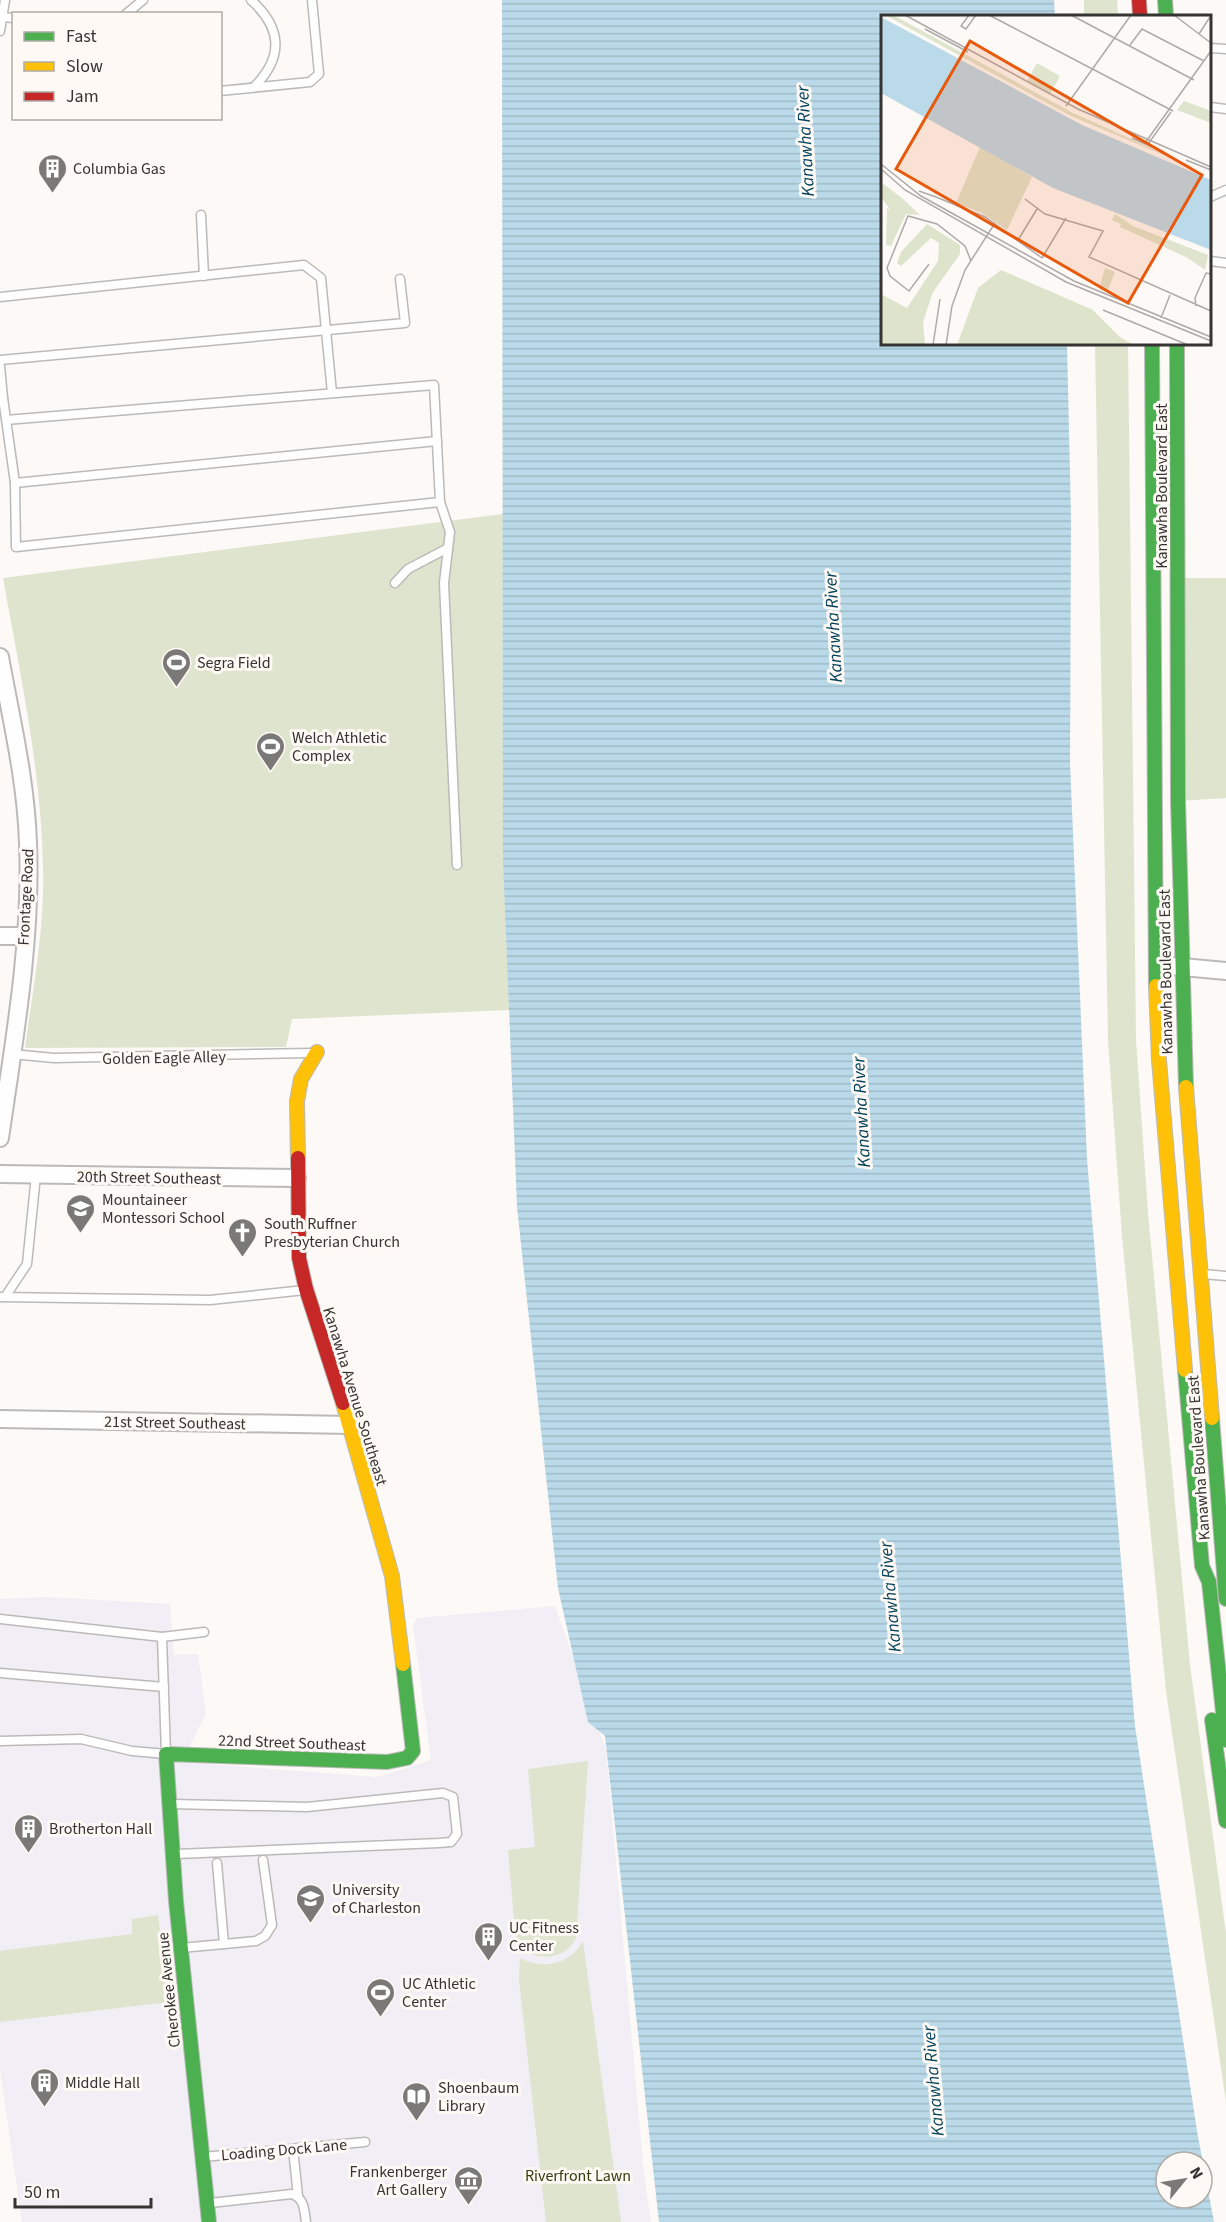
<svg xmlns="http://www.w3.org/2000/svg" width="1226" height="2222" viewBox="0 0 1226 2222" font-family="'Source Sans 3',sans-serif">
	<defs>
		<pattern id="water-rules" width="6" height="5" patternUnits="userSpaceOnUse" patternTransform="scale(1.5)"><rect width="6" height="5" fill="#bad9e9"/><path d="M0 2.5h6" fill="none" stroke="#a0bbc8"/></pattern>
	</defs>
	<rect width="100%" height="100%" fill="#fcf9f6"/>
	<path fill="#f1eff5" d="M47,1597L170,1604L174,1655L198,1654L206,1713L182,1762L378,1777L431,1760L413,1626L417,1618L555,1606L606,1749L644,2174L651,2222H22L0,2070V1599Z"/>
	<g fill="#dee4cd">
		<path d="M1084,0H1117L1118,16H1084Z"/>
		<path d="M1095,344H1128L1136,1040L1148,1213L1190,1665L1226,1934V2102L1166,1691L1122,1236L1108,1040Z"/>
		<path d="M503,514L509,1010L292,1019L286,1047L25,1048C33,988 45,927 43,866C41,769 20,673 3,578Z"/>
		<path d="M1178,578H1226V798L1178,801Z"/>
		<path d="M588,1761L576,1938C564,1961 538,1961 519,1948L515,1930L508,1850L535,1847L528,1769Z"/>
		<path d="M158,1915L169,2002L0,2022V1951L132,1934V1919Z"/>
		<path d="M583,1941L621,2222H546L519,1980L520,1958C543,1970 570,1965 583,1941Z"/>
	</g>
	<path fill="url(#water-rules)" fill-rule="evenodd" d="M502,0H1054L1055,16H882V344H1067L1071,518L1070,763L1087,1159L1135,1726L1197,2131L1214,2222H659L605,1736L588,1722L558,1588L517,1207L503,860ZM1166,2162H1202V2198H1166Z"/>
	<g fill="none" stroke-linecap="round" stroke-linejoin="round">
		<defs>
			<g id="lane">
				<path d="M251,0C282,28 284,57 254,87"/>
				<path d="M126,14L143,0"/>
				<path d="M2,17L14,18"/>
				<path d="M0,31L5,0"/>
				<path d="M1210,48L1226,49"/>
				<path d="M220,91L310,82L319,74L312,0"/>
				<path d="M1210,107L1226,109"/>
				<path d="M1210,197L1226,190"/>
				<path d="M201,215L204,276"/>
				<path d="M1210,261L1226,263"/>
				<path d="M0,297L304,265L321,278L332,393"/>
				<path d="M0,360L405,323L400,279"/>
				<path d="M0,366L3,398"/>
				<path d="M0,398H3L15,483L16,547L440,502L434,385L6,420"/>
				<path d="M15,483L437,441"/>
				<path d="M440,502L450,532L444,583L457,865"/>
				<path d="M395,583L408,569L448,548"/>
				<path d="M12,1054L54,1058L311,1053"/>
				<path d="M1203,1274L1226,1276"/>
				<path d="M0,1297L210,1300L305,1290"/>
				<path d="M5,1297L27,1264L36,1175"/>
				<path d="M0,1619L162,1637L204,1632"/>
				<path d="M0,1673L164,1687"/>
				<path d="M0,1741L81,1739L132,1751L166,1754L162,1637"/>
				<path d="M171,1804L307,1807L443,1793L453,1797L457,1834L451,1842L439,1843L176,1854"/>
				<path d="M217,1863L224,1944"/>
				<path d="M181,1948L256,1941L265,1936L272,1925L263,1860"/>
				<path d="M293,2149L298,2196"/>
				<path d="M203,2157L365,2142"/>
				<path d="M210,2203L292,2194C305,2199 304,2210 306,2222"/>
			</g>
			<g id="street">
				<path d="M0,657C11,718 26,780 28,843C32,941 14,1041 0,1138"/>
				<path d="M0,936H25"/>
				<path d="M1172,966L1226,971"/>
				<path d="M0,1174L297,1178"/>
				<path d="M0,1419L350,1425"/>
			</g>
			<g id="fast">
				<path d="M1165,0L1166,16"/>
				<path d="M1152,344L1156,986"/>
				<path d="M1177,344L1178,801L1186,1087"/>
				<path d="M1185,1370L1202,1566L1209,1582L1226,1740"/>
				<path d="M1212,1418L1226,1599"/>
				<path d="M1212,1720L1226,1821"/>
				<path d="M209,2222L176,1901L166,1754L387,1762L407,1758L413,1751L403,1664"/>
			</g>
			<g id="slow">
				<path d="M1156,986L1159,1060L1185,1370"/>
				<path d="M1186,1087L1212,1418"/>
				<path d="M298,1158L297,1101L301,1079L317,1052"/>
				<path d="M343,1403L392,1576L403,1664"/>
			</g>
			<g id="jam">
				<path d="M1139,0L1140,16"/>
				<path d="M298,1158L299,1258L306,1289L343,1403"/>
			</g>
		</defs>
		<use href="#lane" stroke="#bcbab8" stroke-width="11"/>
		<use href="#street" stroke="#bcbab8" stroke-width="20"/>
		<use href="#fast" stroke="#bcbab8" stroke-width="16"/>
		<use href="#slow" stroke="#bcbab8" stroke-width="16"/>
		<use href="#jam" stroke="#bcbab8" stroke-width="16"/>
		<use href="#lane" stroke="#fffefe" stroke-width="8"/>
		<use href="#street" stroke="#fffefe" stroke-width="16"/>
		<use href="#fast" stroke="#4caf50" stroke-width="14"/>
		<use href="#slow" stroke="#ffc107" stroke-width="14"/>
		<use href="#jam" stroke="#c62828" stroke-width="14"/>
	</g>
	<defs>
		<symbol id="building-pin" viewBox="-11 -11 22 30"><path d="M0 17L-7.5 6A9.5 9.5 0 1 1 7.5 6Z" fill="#7b7977" stroke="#fef9f4"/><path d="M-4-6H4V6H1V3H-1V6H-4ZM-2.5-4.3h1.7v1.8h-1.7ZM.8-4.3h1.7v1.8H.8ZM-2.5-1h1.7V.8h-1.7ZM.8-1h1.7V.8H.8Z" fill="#fff"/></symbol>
		<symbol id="stadium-pin" viewBox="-11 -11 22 30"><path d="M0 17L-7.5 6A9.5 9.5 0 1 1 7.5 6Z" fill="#7b7977" stroke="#fef9f4"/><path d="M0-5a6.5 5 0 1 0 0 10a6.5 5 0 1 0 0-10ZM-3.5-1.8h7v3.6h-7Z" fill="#fff"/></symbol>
		<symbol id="school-pin" viewBox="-11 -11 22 30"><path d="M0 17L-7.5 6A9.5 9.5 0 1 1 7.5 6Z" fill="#7b7977" stroke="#fef9f4"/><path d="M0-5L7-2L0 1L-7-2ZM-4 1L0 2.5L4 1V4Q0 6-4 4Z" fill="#fff"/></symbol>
		<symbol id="church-pin" viewBox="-11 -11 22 30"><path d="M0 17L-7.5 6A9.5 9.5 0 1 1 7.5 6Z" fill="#7b7977" stroke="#fef9f4"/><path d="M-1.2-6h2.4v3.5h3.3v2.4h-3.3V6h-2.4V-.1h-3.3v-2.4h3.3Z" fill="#fff"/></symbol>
		<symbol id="university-pin" viewBox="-11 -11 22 30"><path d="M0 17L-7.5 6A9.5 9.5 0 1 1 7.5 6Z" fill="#7b7977" stroke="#fef9f4"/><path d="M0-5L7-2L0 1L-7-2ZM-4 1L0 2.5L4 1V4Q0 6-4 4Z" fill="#fff"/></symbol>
		<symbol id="library-pin" viewBox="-11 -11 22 30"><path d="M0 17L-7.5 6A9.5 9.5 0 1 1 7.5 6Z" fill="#7b7977" stroke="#fef9f4"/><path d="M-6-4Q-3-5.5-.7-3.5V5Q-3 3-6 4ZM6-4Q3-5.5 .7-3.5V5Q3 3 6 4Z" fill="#fff"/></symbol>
		<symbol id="museum-pin" viewBox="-11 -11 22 30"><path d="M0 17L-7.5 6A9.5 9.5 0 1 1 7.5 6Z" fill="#7b7977" stroke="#fef9f4"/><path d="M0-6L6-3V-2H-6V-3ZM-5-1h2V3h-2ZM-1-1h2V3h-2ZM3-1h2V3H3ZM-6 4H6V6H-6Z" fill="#fff"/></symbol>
	</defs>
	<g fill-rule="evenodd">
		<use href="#building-pin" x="36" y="152" width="33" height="45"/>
		<use href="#stadium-pin" x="160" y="646" width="33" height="45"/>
		<use href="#stadium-pin" x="254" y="730" width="33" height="45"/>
		<use href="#school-pin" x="64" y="1192" width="33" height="45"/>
		<use href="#church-pin" x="226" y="1216" width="33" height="45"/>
		<use href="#building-pin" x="12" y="1812" width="33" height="45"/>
		<use href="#university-pin" x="294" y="1882" width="33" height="45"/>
		<use href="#building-pin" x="472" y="1920" width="33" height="45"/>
		<use href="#stadium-pin" x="364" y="1976" width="33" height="45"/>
		<use href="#building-pin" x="28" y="2066" width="33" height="45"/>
		<use href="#library-pin" x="400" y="2080" width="33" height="45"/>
		<use href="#museum-pin" x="452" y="2164" width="33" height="45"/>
	</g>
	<g text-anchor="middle" stroke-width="6" stroke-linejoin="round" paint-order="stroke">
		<g font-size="16" fill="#363432" stroke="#fef9f4" text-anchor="start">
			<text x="73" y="174">Columbia Gas</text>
			<text x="197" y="668">Segra Field</text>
			<text x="292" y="743">Welch Athletic<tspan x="292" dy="18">Complex</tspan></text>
			<text x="102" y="1205">Mountaineer<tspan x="102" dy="18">Montessori School</tspan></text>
			<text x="264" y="1229">South Ruffner<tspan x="264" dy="18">Presbyterian Church</tspan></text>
			<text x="49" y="1834">Brotherton Hall</text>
			<text x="332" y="1895">University<tspan x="332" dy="18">of Charleston</tspan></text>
			<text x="509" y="1933">UC Fitness<tspan x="509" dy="18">Center</tspan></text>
			<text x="402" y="1989">UC Athletic<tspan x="402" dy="18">Center</tspan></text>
			<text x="65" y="2088">Middle Hall</text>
			<text x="438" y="2093">Shoenbaum<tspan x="438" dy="18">Library</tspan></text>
			<text x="447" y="2177" text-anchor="end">Frankenberger<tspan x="447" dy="18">Art Gallery</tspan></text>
		</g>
		<g font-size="16" fill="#363432" stroke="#fef9f4">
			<text transform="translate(1161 486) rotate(-90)" y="6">Kanawha Boulevard East</text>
			<text transform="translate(25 897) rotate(-87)" y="6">Frontage Road</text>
			<text transform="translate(1165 972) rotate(-91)" y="6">Kanawha Boulevard East</text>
			<text transform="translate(164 1057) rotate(-1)" y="6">Golden Eagle Alley</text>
			<text transform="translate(149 1177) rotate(1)" y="6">20th Street Southeast</text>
			<text transform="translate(356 1396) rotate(73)" y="6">Kanawha Avenue Southeast</text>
			<text transform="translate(175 1422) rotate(1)" y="6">21st Street Southeast</text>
			<text transform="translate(1198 1458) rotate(-94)" y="6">Kanawha Boulevard East</text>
			<text transform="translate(292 1742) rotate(2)" y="6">22nd Street Southeast</text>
			<text transform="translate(168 1990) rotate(-96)" y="6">Cherokee Avenue</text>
			<text transform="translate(284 2149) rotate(-5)" y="6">Loading Dock Lane</text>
		</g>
		<g font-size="16" fill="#333e0f" stroke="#fef9f4">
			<text x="578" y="2181">Riverfront Lawn</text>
		</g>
		<g font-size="18" font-style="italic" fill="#05435b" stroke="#fef9f4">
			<text transform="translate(805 141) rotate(-93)" y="6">Kanawha River</text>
			<text transform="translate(833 627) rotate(-93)" y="6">Kanawha River</text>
			<text transform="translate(861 1112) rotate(-93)" y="6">Kanawha River</text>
			<text transform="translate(890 1597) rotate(-95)" y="6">Kanawha River</text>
			<text transform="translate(933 2081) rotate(-95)" y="6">Kanawha River</text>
		</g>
	</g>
	<g transform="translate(881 15)">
		<rect width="330" height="330" fill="#fcf9f6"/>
		<path d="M4,0H12L192,98L330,160L190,101ZM156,48L179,61L169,79L146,66ZM303,86L330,96V108L296,95ZM99,132L151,162L126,215L101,198L75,188ZM22,184L39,200L25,199L10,231L5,230L6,193L11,196L22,190ZM234,199L252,211L327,240L324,255L307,243L239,212L240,209L231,205ZM224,253L234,257L226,277L218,274Z" fill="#dee4cd"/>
		<path d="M0,167L22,184V190L11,197L0,182ZM46,209L79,230V239L52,277L42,307L44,330H0V279L26,293L57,246L58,228L50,223L20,251L16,248L20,237ZM120,255L212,295L239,322L253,330H76L97,273Z" fill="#dee4cb"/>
		<path d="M0,2L201,110L330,165V235L172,173L0,78Z" fill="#bad9e9"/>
		<path fill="none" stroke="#adaaa8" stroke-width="1.5" d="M24,0L197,94L330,152M88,0L80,11L85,14L95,0M108,0L292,96M190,0L313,65M293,0L330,28M44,14L87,37M318,19L329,2M249,30L261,14L323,46M185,91L250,0M251,123L283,137M264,128L330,36M267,129L290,97M305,145L330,155M0,149L40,181L193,266L330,322M0,154L24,175L185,267L330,326M38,176L55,182M55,182L104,202L161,243M144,184L164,199L222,216L208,242L330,296M137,225L156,194M161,243L185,203M48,249L28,276L9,261L6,253L27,201L56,209L84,231L90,246M315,291L314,283L325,258L330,259M222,295L307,330M280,303L289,280M52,330L59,284M65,330L71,291L84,255L114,208"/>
		<path fill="#e8590c" fill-opacity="0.15" stroke="#e8590c" stroke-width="3" d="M89,26L321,160L247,288L15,154Z"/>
		<rect width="330" height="330" fill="none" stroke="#363432" stroke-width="3"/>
	</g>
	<rect x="12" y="12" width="210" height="108" fill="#fef9f4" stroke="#aeaaa6" stroke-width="1.5"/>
	<rect x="24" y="32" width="30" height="9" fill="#4caf50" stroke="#aeaaa6" stroke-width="1.5"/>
	<text x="66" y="42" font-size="18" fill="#363432">Fast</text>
	<rect x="24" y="62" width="30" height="9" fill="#ffc107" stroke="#aeaaa6" stroke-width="1.5"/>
	<text x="66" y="72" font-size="18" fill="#363432">Slow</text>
	<rect x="24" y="92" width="30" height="9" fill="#c62828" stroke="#aeaaa6" stroke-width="1.5"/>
	<text x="66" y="102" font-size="18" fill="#363432">Jam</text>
	<g transform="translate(1184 2180) rotate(60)"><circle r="28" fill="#fef9f4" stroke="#aeaaa6" stroke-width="1.5"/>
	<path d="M0-4.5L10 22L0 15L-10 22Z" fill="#7b7977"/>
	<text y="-9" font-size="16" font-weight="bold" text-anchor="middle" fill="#363432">N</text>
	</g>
	<path d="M15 2198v9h136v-9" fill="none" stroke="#363432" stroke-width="3"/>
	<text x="24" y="2198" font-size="18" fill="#363432" stroke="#fef9f4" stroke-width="4.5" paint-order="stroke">50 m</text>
</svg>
